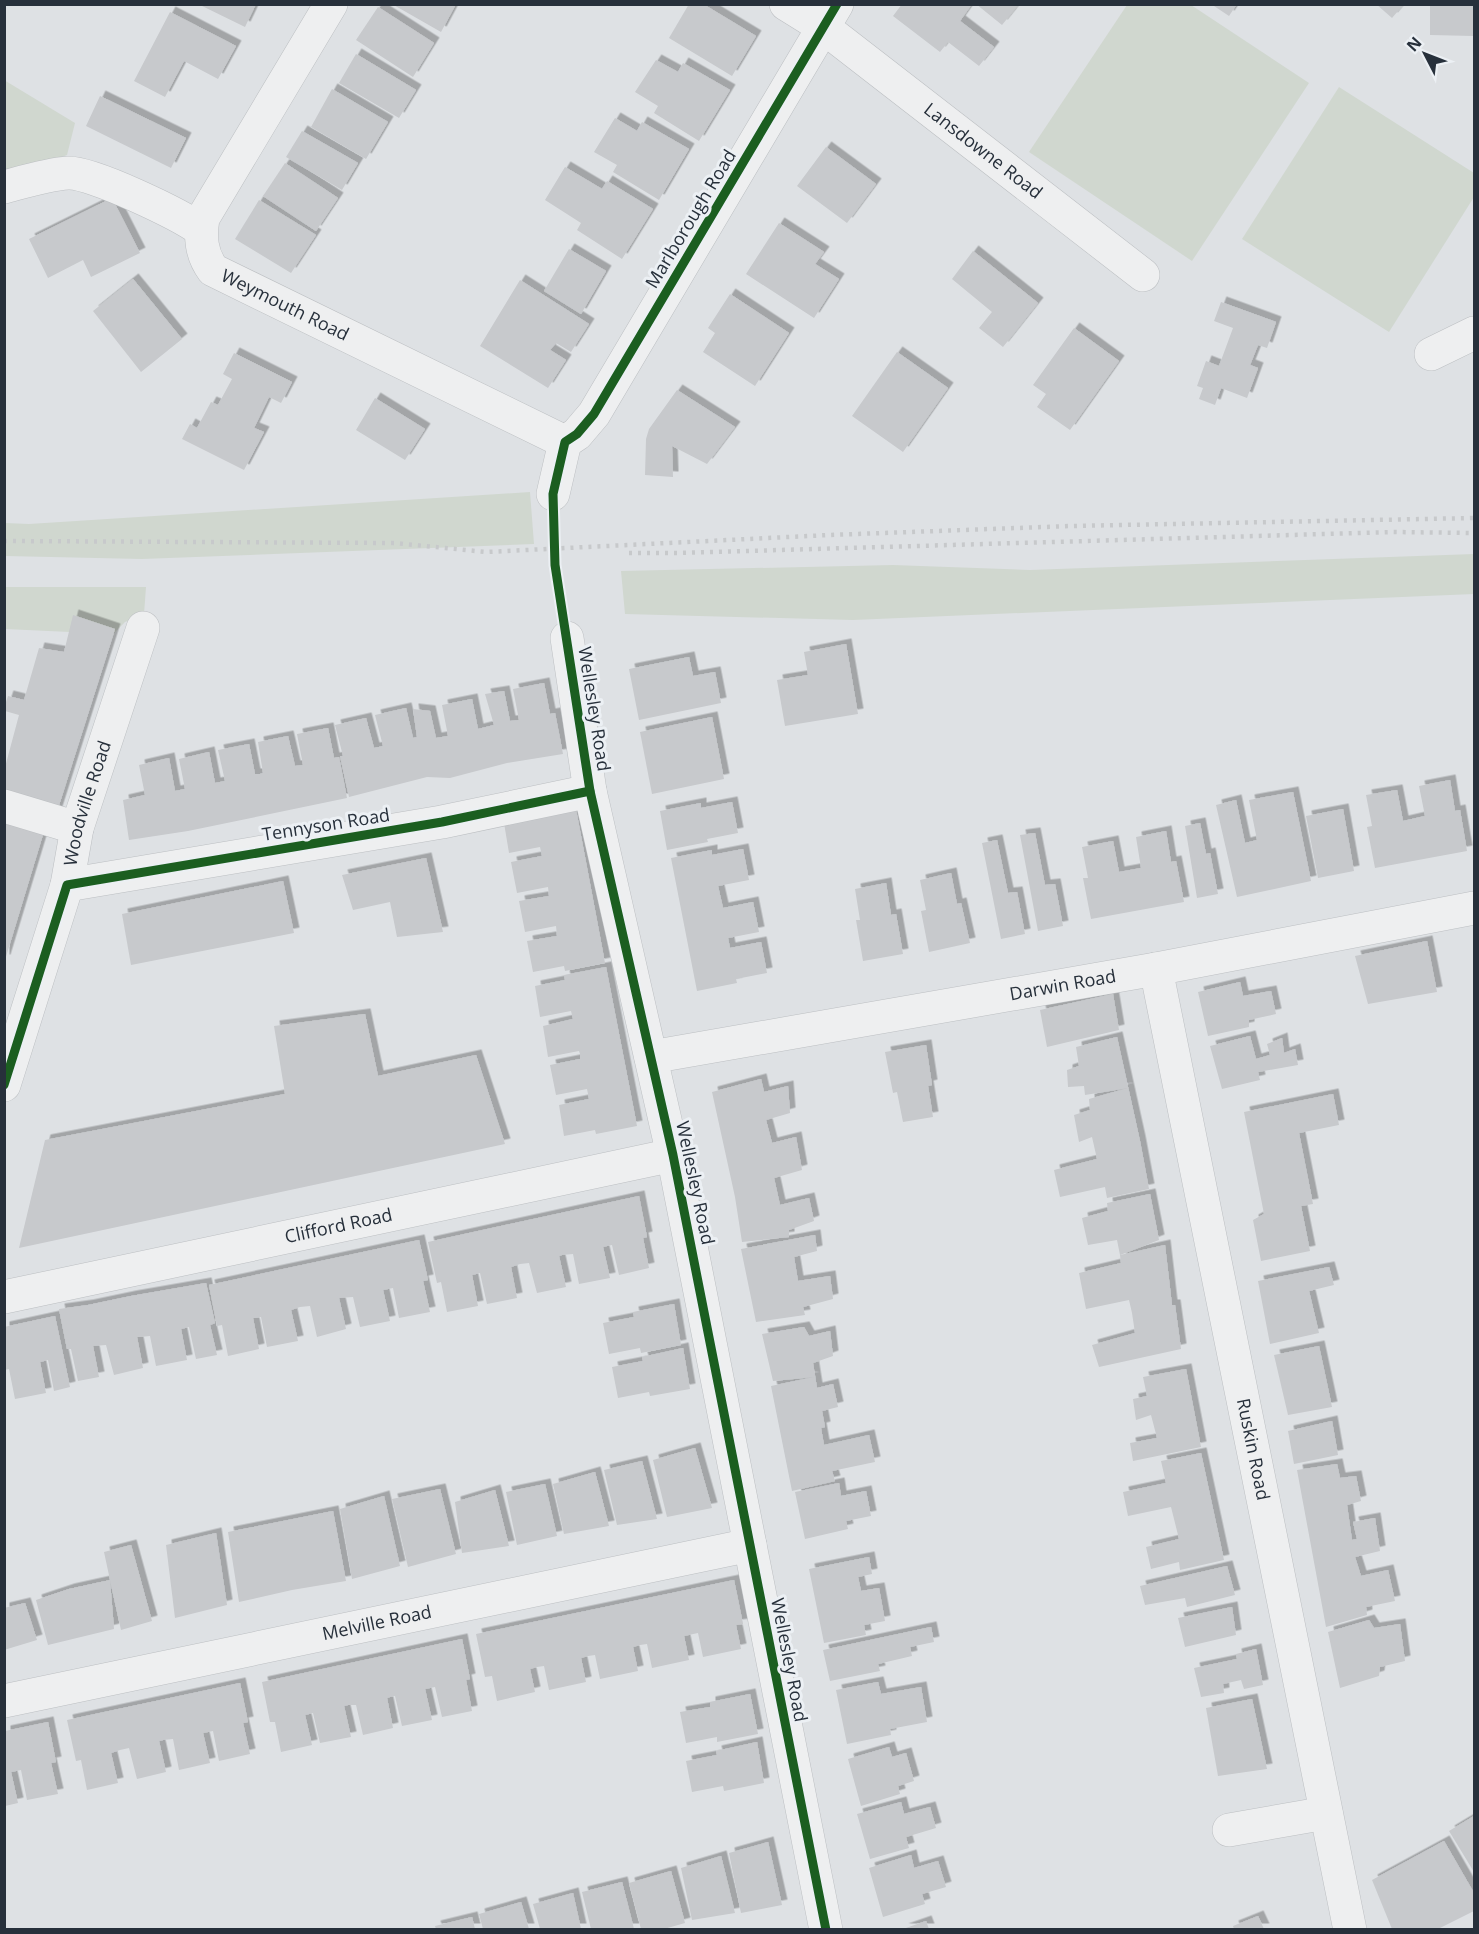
<svg xmlns="http://www.w3.org/2000/svg" width="1479" height="1934" viewBox="0 0 1479 1934" font-family="'Open Sans',sans-serif">
	<defs>
		<filter id="shadow"><feDropShadow dx="5.5" dy="-5.5" stdDeviation="0" flood-color="#0004"/></filter>
	</defs>
	<rect width="100%" height="100%" fill="#dee1e4"/>
	<g fill="#d0d7cf">
		<path d="M1127,5H1191L1309,83L1192,261L1029,152Z"/>
		<path d="M4,80L75,123L67,155L5,179Z"/>
		<path d="M1339,87L1474,173V197L1389,332L1242,239Z"/>
		<path d="M530,492L534,544L142,559L5,556V523L29,524Z"/>
		<path d="M1474,554V594L853,620L625,614L621,571L893,565L1030,570Z"/>
		<path d="M5,587H146L144,614L125,622L113,634L5,629Z"/>
	</g>
	<g fill="#c7c9cc" filter="url(#shadow)">
		<path d="M198,4H256L245,27Z"/>
		<path d="M392,4H456L441,32Z"/>
		<path d="M689,4H703L756,36L732,76L669,38Z"/>
		<path d="M902,4H972L960,21L994,47L979,66L948,42L940,52L893,16Z"/>
		<path d="M976,4H1019L1002,25Z"/>
		<path d="M1211,4H1237L1229,16Z"/>
		<path d="M1376,4H1404L1392,18Z"/>
		<path d="M1430,5H1474V36L1430,35Z"/>
		<path d="M378,7L434,43L413,77L356,40Z"/>
		<path d="M170,12L236,46L218,79L184,61L165,97L134,81Z"/>
		<path d="M356,54L416,90L399,118L339,83Z"/>
		<path d="M656,60L678,72L683,63L730,90L699,141L654,113L658,106L635,92Z"/>
		<path d="M332,89L388,122L366,159L311,127Z"/>
		<path d="M100,96L186,138L171,168L86,126Z"/>
		<path d="M615,118L637,131L642,122L689,149L659,200L613,172L617,165L594,152Z"/>
		<path d="M302,131L358,163L342,190L286,157Z"/>
		<path d="M826,147L876,184L847,223L797,186Z"/>
		<path d="M285,163L338,198L316,231L263,196Z"/>
		<path d="M565,167L602,189L607,181L653,209L622,259L577,230L581,223L545,200Z"/>
		<path d="M112,198L140,253L91,277L83,260L48,278L29,239Z"/>
		<path d="M259,200L316,235L291,273L235,239Z"/>
		<path d="M779,223L824,252L815,264L839,279L814,318L746,274Z"/>
		<path d="M569,249L606,271L581,314L544,291Z"/>
		<path d="M973,251L1038,303L1003,347L979,328L992,312L952,279Z"/>
		<path d="M133,279L182,339L141,372L93,311Z"/>
		<path d="M520,280L589,324L571,352L556,343L550,350L566,360L548,388L480,346Z"/>
		<path d="M730,294L789,333L755,386L703,352L715,333L708,328Z"/>
		<path d="M1221,302L1276,322L1267,348L1258,345L1250,365L1258,368L1247,398L1221,388L1215,405L1199,399L1203,388L1197,386L1206,361L1219,366L1233,328L1214,321Z"/>
		<path d="M1074,328L1119,361L1070,430L1037,407L1046,394L1033,385Z"/>
		<path d="M897,352L948,388L903,452L852,416Z"/>
		<path d="M234,353L292,382L281,403L269,397L254,428L264,432L244,470L182,439L190,424L197,428L211,402L218,405L232,379L223,374Z"/>
		<path d="M677,390L735,427L707,464L672,446L673,477L645,475L646,439L649,429Z"/>
		<path d="M375,398L425,429L405,460L356,430Z"/>
		<path d="M73,615L115,629L55,818L4,803V771L19,715L5,711V705L8,696L24,700L39,648L64,652Z"/>
		<path d="M846,644L858,714L785,726L777,680L808,675L804,652Z"/>
		<path d="M689,657L693,676L715,672L721,703L639,720L629,669Z"/>
		<path d="M544,683L550,714L555,713L563,754L507,763L450,778L427,777L349,797L340,756H343L335,725L366,718L374,748L383,746L375,715L406,708L413,738L417,737L413,709L430,711L436,738L448,736L442,705L472,699L478,729L494,725L485,694L504,691L510,721L519,720L513,689Z"/>
		<path d="M712,717L724,779L652,794L640,732Z"/>
		<path d="M328,728L334,758L339,757L347,798L188,831L129,840L123,800L145,795L139,765L169,758L175,791L185,789L179,759L209,752L215,783L225,781L218,750L249,744L255,774H260L263,773L258,742L288,736L295,766L303,765L297,734Z"/>
		<path d="M1450,780L1455,811L1460,810L1467,851L1375,868L1367,827L1372,826L1366,795L1397,790L1403,821L1425,816L1419,786Z"/>
		<path d="M1293,792L1311,881L1237,897L1216,805L1236,800L1245,843L1257,840L1249,800Z"/>
		<path d="M732,802L738,833L707,839L708,842L667,850L660,811L701,803V808Z"/>
		<path d="M575,804L605,963L565,971L564,966L533,972L527,941L557,936L556,926L525,932L519,901L549,896L548,887L517,893L511,862L542,856L540,847L509,853L504,823Z"/>
		<path d="M1343,809L1354,871L1318,878L1306,816Z"/>
		<path d="M4,815L45,828L5,960H4Z"/>
		<path d="M1200,823L1206,854L1210,853L1218,894L1197,898L1185,826Z"/>
		<path d="M1166,831L1171,862L1176,861L1184,902L1091,919L1083,878H1088L1082,847L1113,841L1119,872L1141,868L1136,837Z"/>
		<path d="M1035,833L1045,885L1055,884L1063,926L1038,931L1020,835Z"/>
		<path d="M997,840L1008,893L1017,892L1025,934L1001,939L982,843Z"/>
		<path d="M743,849L749,880L718,886L723,908L753,902L759,932L728,938L730,948L761,942L767,973L736,979L737,983L697,991L671,858L712,850V855Z"/>
		<path d="M426,858L443,932L397,937L390,902L353,910L342,875Z"/>
		<path d="M951,873L957,904L961,903L970,943L929,952L921,911L926,910L920,880Z"/>
		<path d="M283,881L294,933L131,965L122,914Z"/>
		<path d="M886,883L891,915L896,914L903,954L863,961L856,920H860L855,889Z"/>
		<path d="M1427,941L1437,992L1368,1004L1355,956Z"/>
		<path d="M606,967L637,1126L596,1134L595,1130L564,1136L559,1105L589,1099L587,1089L556,1095L550,1065L580,1059V1054L579,1051L548,1057L543,1026L573,1019L571,1011L540,1017L535,986L565,980L564,975Z"/>
		<path d="M1240,982L1243,996L1271,991L1276,1014L1249,1020V1027L1208,1036L1198,992Z"/>
		<path d="M1113,994L1119,1030L1047,1047L1040,1010Z"/>
		<path d="M365,1014L378,1076L476,1055L505,1144L19,1248L45,1140L285,1094L274,1026Z"/>
		<path d="M1250,1036L1256,1059L1270,1055L1267,1044L1282,1038L1284,1053L1295,1049L1298,1065L1258,1072L1260,1080L1222,1089L1210,1046Z"/>
		<path d="M1117,1037L1140,1141L1149,1189L1107,1198L1105,1187L1060,1197L1054,1170L1097,1159L1092,1137L1079,1142L1074,1115L1090,1110L1089,1099L1128,1088L1085,1095L1084,1086L1068,1087L1067,1070L1079,1066L1076,1047Z"/>
		<path d="M926,1045L932,1085L928,1086L933,1117L903,1122L897,1092L893,1093L885,1052Z"/>
		<path d="M761,1079L764,1092L788,1086L790,1113L766,1120L772,1143L796,1137L802,1170L774,1178L780,1205L809,1198L814,1221L789,1230V1237L742,1242L735,1197L712,1092Z"/>
		<path d="M1333,1094L1339,1125L1299,1133L1313,1204L1301,1206L1310,1251L1261,1261L1253,1220L1264,1214L1244,1112Z"/>
		<path d="M1150,1194L1159,1240L1120,1255L1117,1240L1088,1245L1082,1218L1108,1211L1107,1203Z"/>
		<path d="M639,1196L647,1237L643,1238L649,1268L619,1275L612,1245L607,1246L603,1247L610,1278L579,1284L573,1254L562,1255L559,1256L566,1287L537,1293L529,1263L520,1264L511,1267L517,1298L487,1304L480,1273L472,1275L478,1306L447,1312L441,1282L437,1283L428,1242Z"/>
		<path d="M815,1235L817,1251L794,1257L798,1281L830,1276L833,1299L803,1307L805,1315L756,1322L741,1249Z"/>
		<path d="M419,1240L428,1280L423,1281L430,1312L399,1318L393,1288L383,1290L390,1321L360,1327L353,1297L339,1298L346,1329L317,1337L310,1306L300,1307L291,1310L298,1341L267,1347L261,1317L256,1318H253L259,1349L228,1356L222,1325L217,1326L209,1285Z"/>
		<path d="M1165,1245L1172,1305H1175L1181,1349L1099,1367L1092,1345L1135,1333L1132,1313L1129,1300L1086,1309L1079,1273L1121,1263L1120,1255Z"/>
		<path d="M1329,1267L1334,1285L1309,1291L1319,1333L1270,1344L1258,1281Z"/>
		<path d="M206,1283L215,1323L210,1325L217,1355L196,1359L189,1327L181,1329L187,1360L156,1366L150,1336L140,1337H137L143,1368L114,1375L106,1345L93,1346L99,1377L78,1381L71,1349H67L59,1309L88,1305L131,1296Z"/>
		<path d="M674,1304L681,1345L641,1353L640,1348L609,1354L603,1323L634,1317L633,1312Z"/>
		<path d="M55,1316L70,1387L54,1391L48,1360L40,1362L46,1393L15,1399L9,1369L4,1370V1327Z"/>
		<path d="M804,1327L809,1336L830,1331L833,1356L813,1363L817,1388L833,1384L838,1407L822,1411L825,1427L821,1428L824,1445L869,1435L875,1462L832,1471L835,1481L792,1491L771,1386L814,1377L773,1381L762,1334Z"/>
		<path d="M1319,1346L1332,1407L1288,1415L1274,1355Z"/>
		<path d="M683,1348L690,1389L650,1396L649,1392L618,1398L612,1367L643,1361L642,1357Z"/>
		<path d="M1186,1369L1201,1447L1133,1461L1130,1443L1157,1438L1151,1415L1136,1420L1133,1399L1147,1396L1143,1377Z"/>
		<path d="M1332,1421L1338,1455L1294,1464L1288,1431Z"/>
		<path d="M695,1448L712,1508L667,1517L653,1460Z"/>
		<path d="M1201,1453L1224,1560L1180,1570L1179,1562L1151,1569L1146,1547L1179,1539L1171,1507L1128,1516L1123,1492L1166,1483L1161,1461Z"/>
		<path d="M642,1461L657,1519L617,1525L604,1470Z"/>
		<path d="M1337,1464L1340,1478L1356,1476L1361,1501L1347,1505L1352,1540L1357,1539L1353,1522L1375,1518L1380,1551L1355,1557L1361,1576L1388,1570L1395,1601L1366,1607L1367,1615L1326,1627L1297,1470Z"/>
		<path d="M595,1472L609,1526L564,1534L553,1484Z"/>
		<path d="M839,1483L841,1496L866,1491L871,1516L846,1521L848,1529L805,1539L795,1492Z"/>
		<path d="M545,1484L557,1536L517,1545L506,1492Z"/>
		<path d="M440,1489L456,1554L408,1567L392,1499Z"/>
		<path d="M495,1490L509,1546L462,1553L455,1502Z"/>
		<path d="M384,1496L400,1566L352,1579L340,1509Z"/>
		<path d="M333,1511L346,1581L292,1590L239,1602L228,1532Z"/>
		<path d="M216,1533L227,1605L175,1618L166,1545Z"/>
		<path d="M131,1545L152,1621L121,1630L110,1580L114,1629L48,1645L36,1600L69,1589L110,1580L104,1552Z"/>
		<path d="M869,1557L872,1574L858,1577L861,1591L879,1588L885,1621L864,1625L866,1635L824,1643L809,1569Z"/>
		<path d="M1227,1566L1235,1595L1187,1607L1185,1598L1145,1605L1140,1586Z"/>
		<path d="M734,1580L743,1624L736,1625L741,1649L703,1657L698,1633L684,1636L689,1660L652,1668L647,1644L640,1645L633,1647L638,1671L600,1679L595,1655L588,1656L581,1658L586,1682L549,1690L544,1666L537,1667L530,1669L535,1692L497,1701L492,1676L485,1677L476,1634Z"/>
		<path d="M25,1603L37,1640L4,1650V1608Z"/>
		<path d="M1232,1607L1236,1635L1185,1647L1178,1618Z"/>
		<path d="M1369,1620L1374,1628L1400,1624L1405,1661L1380,1667L1379,1676L1340,1688L1328,1632Z"/>
		<path d="M931,1627L934,1642L910,1647L912,1656L878,1664L880,1671L830,1681L823,1650Z"/>
		<path d="M462,1639L470,1679L466,1680L472,1711L442,1717L435,1687L425,1689L432,1720L402,1726L395,1696L390,1697L387,1698L393,1728L363,1735L356,1705H348L344,1706L351,1737L320,1743L313,1713L305,1715L312,1745L281,1752L275,1722H270L262,1682Z"/>
		<path d="M1256,1649L1263,1685L1244,1689L1241,1680L1223,1684L1224,1693L1201,1697L1194,1668L1237,1659L1236,1654Z"/>
		<path d="M878,1682L881,1694L921,1687L927,1722L890,1729L891,1735L847,1744L836,1690Z"/>
		<path d="M240,1683L248,1722L243,1723L250,1754L219,1761L213,1731L203,1733L210,1763L179,1770L173,1739L163,1740L159,1741L166,1772L137,1779L129,1748L120,1750L111,1753L118,1783L87,1790L81,1760L76,1761L67,1720Z"/>
		<path d="M750,1694L758,1734L717,1742V1737L686,1743L680,1712L710,1707V1702Z"/>
		<path d="M1252,1699L1267,1769L1218,1776L1206,1708Z"/>
		<path d="M48,1722L56,1762L51,1763L58,1794L27,1800L21,1770L11,1772L18,1803L5,1806V1731Z"/>
		<path d="M757,1742L764,1783L724,1791L723,1786L692,1792L686,1761L717,1755L716,1751Z"/>
		<path d="M889,1747L892,1757L906,1753L914,1781L898,1786L900,1794L861,1806L848,1759Z"/>
		<path d="M901,1802L904,1814L930,1807L936,1828L906,1837L909,1848L870,1859L857,1814Z"/>
		<path d="M1474,1816V1872L1449,1831Z"/>
		<path d="M1444,1841L1474,1893V1911L1438,1929H1392L1372,1880Z"/>
		<path d="M768,1842L782,1905L741,1913L729,1853Z"/>
		<path d="M911,1855L914,1868L938,1861L946,1887L922,1894L925,1904L883,1917L869,1868Z"/>
		<path d="M721,1856L735,1913L692,1920L681,1868Z"/>
		<path d="M671,1871L685,1923L664,1929H641L629,1883Z"/>
		<path d="M622,1882L634,1929H591L582,1892Z"/>
		<path d="M573,1893L581,1929H540L533,1904Z"/>
		<path d="M521,1902L529,1929H483L479,1914Z"/>
		<path d="M1258,1916L1264,1929H1234L1233,1926Z"/>
		<path d="M472,1917L475,1929H436L435,1926Z"/>
		<path d="M926,1921L929,1929H903Z"/>
	</g>
	<g fill="none" stroke-linecap="round" stroke-linejoin="round">
		<defs>
			<g id="minor">
				<path id="s1" d="M331,4L203,218C200,237 201,254 213,270L565,442"/>
				<path id="s2" d="M786,4L823,27L1143,275"/>
				<path d="M4,187C23,182 49,174 68,173C92,172 181,215 201,230"/>
				<path d="M1431,354L1474,333"/>
				<path d="M565,442L577,434L594,414L837,4"/>
				<path d="M553,494L565,442"/>
				<path d="M567,638L590,791L673,1155L826,1930"/>
				<path d="M4,806L77,828"/>
				<path d="M67,885L442,822L590,791"/>
				<path id="s3" d="M1156,969L1350,1930"/>
				<path id="s4" d="M651,1057L1156,969L1474,908"/>
				<path id="s5" d="M4,1085L67,885L77,828L143,628"/>
				<path id="s6" d="M4,1297L673,1155"/>
				<path id="s7" d="M4,1701L750,1545"/>
				<path d="M1229,1830L1326,1813"/>
			</g>
		</defs>
		<use href="#minor" stroke="#bcbfc2" stroke-width="34"/>
		<use href="#minor" stroke="#eeeff0" stroke-width="33"/>
		<g stroke="#c7c9cb" stroke-width="4.5" stroke-dasharray="3 6" stroke-linecap="butt">
			<path d="M4,541L394,543L486,552L829,535L1071,526L1474,518"/>
			<path d="M629,553H678L1393,532L1474,533"/>
		</g>
		<defs>
			<g id="cycleway">
				<path d="M4,1085L67,885L442,822L590,791"/>
				<path d="M826,1930L673,1155L590,791L555,565L553,494L565,442L577,434L594,414L837,4"/>
			</g>
		</defs>
		<use href="#cycleway" stroke="#ecf0f4" stroke-width="13"/>
		<use href="#cycleway" stroke="#1b5e20" stroke-width="9"/>
	</g>
	<g text-anchor="middle" stroke-width="6" stroke-linejoin="round" paint-order="stroke">
		<g font-size="18" fill="#27303b" stroke="#ecf0f4">
			<text dy="6" stroke="none"><textPath href="#s2" startOffset="246">Lansdowne Road</textPath></text>
			<text transform="translate(691 219) rotate(-59)" y="6">Marlborough Road</text>
			<text dy="6" stroke="none"><textPath href="#s1" startOffset="384">Weymouth Road</textPath></text>
			<text transform="translate(594 709) rotate(81)" y="6">Wellesley Road</text>
			<text dy="6" stroke="none"><textPath href="#s5" startOffset="294">Woodville Road</textPath></text>
			<text transform="translate(326 825) rotate(-9)" y="6">Tennyson Road</text>
			<text dy="6" stroke="none"><textPath href="#s4" startOffset="418">Darwin Road</textPath></text>
			<text transform="translate(695 1183) rotate(78)" y="6">Wellesley Road</text>
			<text dy="6" stroke="none"><textPath href="#s6" startOffset="342">Clifford Road</textPath></text>
			<text dy="6" stroke="none"><textPath href="#s3" startOffset="490">Ruskin Road</textPath></text>
			<text dy="6" stroke="none"><textPath href="#s7" startOffset="381">Melville Road</textPath></text>
			<text transform="translate(789 1660) rotate(79)" y="6">Wellesley Road</text>
		</g>
	</g>
	<rect width="1479" height="1934" fill="none" stroke="#27303b" stroke-width="12"/>
	<g transform="translate(1425 54) rotate(312)" stroke="#ecf0f4" stroke-width="4.5" paint-order="stroke">
	<path d="M0-4.5L10 22L0 15L-10 22Z" fill="#27303b"/>
	<text y="-9" font-size="16" font-weight="bold" text-anchor="middle" fill="#27303b">N</text>
	</g>
</svg>
